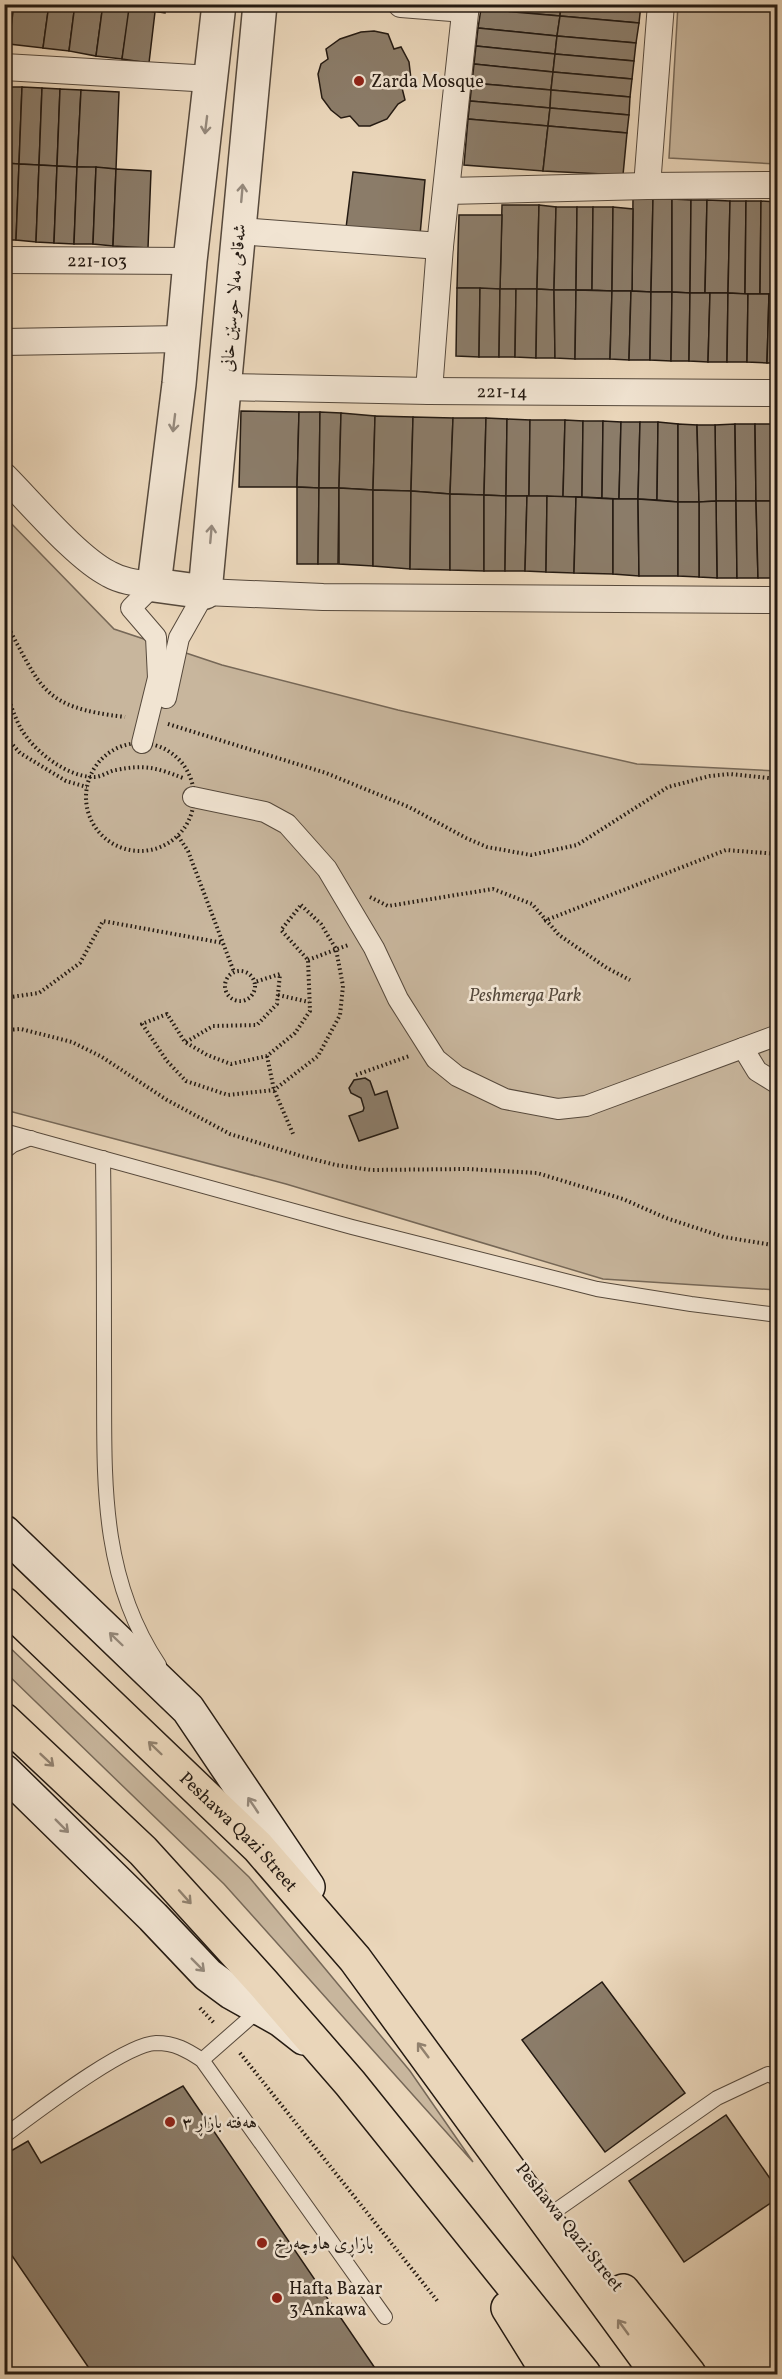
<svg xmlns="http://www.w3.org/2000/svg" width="782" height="2379" viewBox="0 0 782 2379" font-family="Vollkorn,Amiri,serif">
	<rect width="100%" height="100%" fill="#ead6ba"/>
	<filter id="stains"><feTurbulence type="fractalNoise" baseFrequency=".00333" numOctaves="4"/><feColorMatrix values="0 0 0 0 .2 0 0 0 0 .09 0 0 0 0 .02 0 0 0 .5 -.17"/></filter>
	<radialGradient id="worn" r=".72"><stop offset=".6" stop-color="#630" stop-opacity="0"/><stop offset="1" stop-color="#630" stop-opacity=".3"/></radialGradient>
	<g fill="#c8b69d" stroke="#766858" stroke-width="1.5">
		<path d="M678,5H777V164L669,158Z"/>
		<path d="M4,516L114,629L222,665L398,710L637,764L777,771V1290L603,1279L286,1184L5,1110Z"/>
		<path d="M4,1642L249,1877L410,2071L473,2162L224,1884L5,1672Z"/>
	</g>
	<g fill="#8b7c69" stroke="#241a12" stroke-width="1.5">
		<path d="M14,4H49L43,48L9,44Z"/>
		<path d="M49,4H75L69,51L43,48Z"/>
		<path d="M75,4H103L96,56L69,51Z"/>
		<path d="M103,4L130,8L122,59L96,56Z"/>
		<path d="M105,4H166L165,13Z"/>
		<path d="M481,4H561L560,16L481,9Z"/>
		<path d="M561,4H641L639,23L560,16Z"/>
		<path d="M129,8L155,12L149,63L122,59Z"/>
		<path d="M481,9L560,16L557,36L478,28Z"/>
		<path d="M560,16L639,23L636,43L557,36Z"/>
		<path d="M478,28L557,36L555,54L476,46Z"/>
		<path d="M374,31L388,34L394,49L401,47L409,62L411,79L401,84L405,100L398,104L387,119L370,126H359L350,116L341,118L331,110L322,98L318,74L321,64L328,59L326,49L340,39L361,32Z"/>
		<path d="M557,36L636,43L634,61L555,54Z"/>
		<path d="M476,46L555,54L553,72L474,64Z"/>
		<path d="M555,54L634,61L632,79L553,72Z"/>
		<path d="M474,64L553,72L551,90L472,83Z"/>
		<path d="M553,72L632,79L630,97L551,90Z"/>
		<path d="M472,83L551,90L550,108L470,101Z"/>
		<path d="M4,87H22L19,164L4,163Z"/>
		<path d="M22,87L42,88L39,165L19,164Z"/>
		<path d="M42,88L60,89L57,166L39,165Z"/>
		<path d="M60,89L81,90L77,167L57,166Z"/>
		<path d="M81,90L119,92L116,169L77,167Z"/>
		<path d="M551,90L630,97L629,115L550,108Z"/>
		<path d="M470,101L550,108L548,126L468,119Z"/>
		<path d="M550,108L629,115L627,133L548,126Z"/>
		<path d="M468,119L548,126L543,171L464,165Z"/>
		<path d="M548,126L627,133L623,175L543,171Z"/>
		<path d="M4,163L19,164L16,240H4Z"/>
		<path d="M19,164L39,165L36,242L16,240Z"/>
		<path d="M39,165L57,166L54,243L36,242Z"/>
		<path d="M57,166L77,167L74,244L54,243Z"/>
		<path d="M77,167H96L93,244H74Z"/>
		<path d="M96,167L116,169L113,246L93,244Z"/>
		<path d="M116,169L151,171L148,248L113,246Z"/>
		<path d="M353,172L425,180L420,235L346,228Z"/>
		<path d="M633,198L653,199L651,292L632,291Z"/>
		<path d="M653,199H672V292H651Z"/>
		<path d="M672,199L691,200L690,293L672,292Z"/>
		<path d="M691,200H707L705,293H690Z"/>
		<path d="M707,200L730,201L728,293H705Z"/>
		<path d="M730,201H746L745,294L728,293Z"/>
		<path d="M746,201H761L760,294H745Z"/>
		<path d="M761,201L778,202V294H760Z"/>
		<path d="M502,205H539L537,289H500Z"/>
		<path d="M539,205L556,207L554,290L537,289Z"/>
		<path d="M556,207H577L576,290H554Z"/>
		<path d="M577,207H593L592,290H576Z"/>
		<path d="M593,207H613L612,291L592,290Z"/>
		<path d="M613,207L633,209L632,291H612Z"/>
		<path d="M459,215H502L500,289L457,288Z"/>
		<path d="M457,288H480L479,357L456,356Z"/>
		<path d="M480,288L500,289L499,357H479Z"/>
		<path d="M500,289H516L515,357H499Z"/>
		<path d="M516,289H537L536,358L515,357Z"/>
		<path d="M537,289L554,290L555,358H536Z"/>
		<path d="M554,290H576L575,359L555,358Z"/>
		<path d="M576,290L612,291L610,359H575Z"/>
		<path d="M612,291H631L629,360L610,359Z"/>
		<path d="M631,291L651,292L650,360H629Z"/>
		<path d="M651,292H672L671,361L650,360Z"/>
		<path d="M672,292L690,293L689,361H671Z"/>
		<path d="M690,293H710L708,362L689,361Z"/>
		<path d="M710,293H728L727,362H708Z"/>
		<path d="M728,293L748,294L747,362H727Z"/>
		<path d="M748,294H769L767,363L747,362Z"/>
		<path d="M769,294H778V363H767Z"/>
		<path d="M241,411L299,412L297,487H239Z"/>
		<path d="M299,412H320L319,488L297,487Z"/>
		<path d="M320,412L341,413L339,488H319Z"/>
		<path d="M341,413L375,416L373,490L339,488Z"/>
		<path d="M375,416L413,417L411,491L373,490Z"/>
		<path d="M413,417L453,418L450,494L411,491Z"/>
		<path d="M453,418H486L484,495L450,494Z"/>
		<path d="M486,418L507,419L506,496L484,495Z"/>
		<path d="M507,419L530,420L529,496H506Z"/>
		<path d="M530,420H565L563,497L529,496Z"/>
		<path d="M565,420L583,421L582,497H563Z"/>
		<path d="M583,421H603L602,498L582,497Z"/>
		<path d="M603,421L621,422L619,499L602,498Z"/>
		<path d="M621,422H640L638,499H619Z"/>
		<path d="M640,422H658L657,500L638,499Z"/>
		<path d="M658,422L678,424V502L657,500Z"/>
		<path d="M678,424L697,425L699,502H678Z"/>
		<path d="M735,424L736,501H716L715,425Z"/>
		<path d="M735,424H755L756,501H736Z"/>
		<path d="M755,424H773L774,501H756Z"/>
		<path d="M773,424H778V501H774Z"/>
		<path d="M697,425H715L716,501L699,502Z"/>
		<path d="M297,487L319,488L318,564H297Z"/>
		<path d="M319,488H339L338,564H318Z"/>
		<path d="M339,488L373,490V566L339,564Z"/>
		<path d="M373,490L411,491L410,569L373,566Z"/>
		<path d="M411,491L450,494V570L410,569Z"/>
		<path d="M450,494L484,495V571L450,570Z"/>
		<path d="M484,495L506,496L505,571H484Z"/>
		<path d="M506,496H527L525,571H505Z"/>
		<path d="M527,496H547L546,572L525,571Z"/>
		<path d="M547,496L576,497L574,573L546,572Z"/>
		<path d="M576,497L613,499V574L574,573Z"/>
		<path d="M613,499H638L639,576L613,574Z"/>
		<path d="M638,499L678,502V576H639Z"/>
		<path d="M716,501H736L737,578H717Z"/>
		<path d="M716,501L717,578L699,577V502Z"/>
		<path d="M736,501H756L758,578H737Z"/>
		<path d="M756,501H774L776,578H758Z"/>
		<path d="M774,501H778V578H776Z"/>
		<path d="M678,502H699V577L678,576Z"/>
		<path d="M365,1078L370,1081L375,1095L387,1091L398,1128L359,1141L349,1116L363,1111L364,1108L361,1098L351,1093L349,1088L354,1080Z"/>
		<path d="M602,1982L685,2093L605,2152L522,2040Z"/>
		<path d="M183,2086L379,2374H93L4,2244V2155L28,2141L41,2163Z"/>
		<path d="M726,2115L778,2190V2198L684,2262L629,2181Z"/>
	</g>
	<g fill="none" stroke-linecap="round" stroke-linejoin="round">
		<defs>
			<g id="service">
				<path d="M4,1131L352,1227L597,1289L691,1304L778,1315"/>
				<path d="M4,1152L13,1145L31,1138"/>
				<path d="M103,1158C104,1227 104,1296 104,1364C105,1471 97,1572 159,1665"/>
				<path d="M202,2060L260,2009"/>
				<path d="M4,2136C33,2115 124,2044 156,2043C175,2043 187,2050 202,2060L385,2317"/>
				<path d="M558,2209L717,2098L768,2074L778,2079"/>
			</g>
			<g id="pedestrian">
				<path d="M166,698L179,638L205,592"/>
				<path d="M142,743L158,678L156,637L131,608L154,585"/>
				<path d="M193,797L265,812L287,824L327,869L374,948L398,999L436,1059L457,1076L505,1099L558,1109L586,1106L778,1035"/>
				<path d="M743,1048L757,1071L778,1084"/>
			</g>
			<g id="minor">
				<path d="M401,4L465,9"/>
				<path d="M4,67L212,79"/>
				<path d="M647,186L661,4"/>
				<path d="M447,191L647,186L778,185"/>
				<path d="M239,231L440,246"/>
				<path id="s1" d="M4,260L190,261"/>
				<path d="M4,342L182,339"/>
				<path id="s2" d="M224,387L429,391L778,393"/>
				<path d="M429,391L440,246L466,4"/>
				<path d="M4,476C31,503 77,558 109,574C123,582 139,583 154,585"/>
				<path d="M205,592L323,597L778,600"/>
			</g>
			<path id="tertiary" d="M219,4L190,261L179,384L154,585L205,592L260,4"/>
			<g id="secondary">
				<path d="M4,1532L188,1709L308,1887"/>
				<path d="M4,1771L153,1917L208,1975L231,1992L281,2020L304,2038"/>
			</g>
			<g id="trunk">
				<path id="s3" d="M4,1604L258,1847L355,1959L658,2374"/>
				<path d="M4,1720L143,1851L263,1983L350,2083L584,2374"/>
				<path d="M623,2291L689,2374"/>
				<path d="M508,2308L549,2374"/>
			</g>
		</defs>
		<use href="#service" stroke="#56493c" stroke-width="16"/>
		<use href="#pedestrian" stroke="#56493c" stroke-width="22"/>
		<use href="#minor" stroke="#56493c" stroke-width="28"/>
		<use href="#tertiary" stroke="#56493c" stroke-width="36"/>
		<use href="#secondary" stroke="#241a12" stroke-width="36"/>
		<use href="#trunk" stroke="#241a12" stroke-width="36"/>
		<g stroke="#241a12" stroke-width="4" stroke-dasharray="1.5 3" stroke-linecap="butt">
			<path d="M4,620C43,689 40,707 125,717"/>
			<path d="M4,683C8,698 13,713 20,727C33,751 67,777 94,777C102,777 109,771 116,770C145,764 157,768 183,778"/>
			<path d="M168,724L326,773L409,807L466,838L487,847L531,855L577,845L668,787L710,776L730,774L778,779"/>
			<path d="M4,735L20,753L66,781L87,787"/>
			<circle cx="140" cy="797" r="54"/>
			<path d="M178,836L188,851L234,972"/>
			<path d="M370,897L388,906L493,889L532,904L559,935L607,968L630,980"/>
			<path d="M301,905L321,924L336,949L343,986L340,1015L318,1056L274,1090L228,1095L186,1081L167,1061L142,1024L167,1014L185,1042L207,1055L231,1064L267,1056L295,1033L310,1011L308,960L281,930Z"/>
			<path d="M544,921L726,850L778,854"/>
			<path d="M308,960L348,945"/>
			<circle cx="240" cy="986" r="15"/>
			<path d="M778,975L772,977L778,991"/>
			<path d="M278,995L309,1002"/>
			<path d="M4,998L39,993L80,963L103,921L223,943"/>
			<path d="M4,1030L21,1029L72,1042L102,1057L167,1100L230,1134L301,1156L336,1165L371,1170L467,1169L537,1173L623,1199L666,1218L724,1237L778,1246"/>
			<path d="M186,1042L213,1026L257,1025L277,1004L280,974L255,982"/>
			<path d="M267,1056L274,1090L294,1136"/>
			<path d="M356,1075L409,1056"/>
			<path d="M200,2008L215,2024"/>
			<path d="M240,2053L439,2303"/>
		</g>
		<use href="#service" stroke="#f1e4d2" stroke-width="14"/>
		<use href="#pedestrian" stroke="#f1e4d2" stroke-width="20"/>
		<use href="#minor" stroke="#f1e4d2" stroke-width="26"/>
		<use href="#tertiary" stroke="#f1e4d2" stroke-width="33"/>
		<use href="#secondary" stroke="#f1e4d2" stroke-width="33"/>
		<use href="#trunk" stroke="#ead6ba" stroke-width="33"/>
	</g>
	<defs><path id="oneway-shaft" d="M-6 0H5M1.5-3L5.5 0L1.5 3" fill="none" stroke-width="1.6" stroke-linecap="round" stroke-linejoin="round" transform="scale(1.5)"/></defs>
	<g stroke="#95897c">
		<use href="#oneway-shaft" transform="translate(206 125) rotate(97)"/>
		<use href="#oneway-shaft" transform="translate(242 193) rotate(-85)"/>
		<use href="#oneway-shaft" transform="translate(174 423) rotate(97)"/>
		<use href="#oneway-shaft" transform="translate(211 534) rotate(-85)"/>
		<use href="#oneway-shaft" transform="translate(116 1639) rotate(-136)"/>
		<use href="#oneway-shaft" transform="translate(253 1805) rotate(-124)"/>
		<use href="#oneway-shaft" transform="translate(62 1826) rotate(45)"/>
		<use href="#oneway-shaft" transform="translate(198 1965) rotate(45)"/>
	</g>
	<g stroke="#91816e">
		<use href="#oneway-shaft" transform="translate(155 1748) rotate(-136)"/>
		<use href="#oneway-shaft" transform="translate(47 1760) rotate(43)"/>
		<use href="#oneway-shaft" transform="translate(185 1897) rotate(48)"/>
		<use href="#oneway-shaft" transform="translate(423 2050) rotate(-127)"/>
		<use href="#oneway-shaft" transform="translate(623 2327) rotate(-126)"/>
	</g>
	<g fill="#8f2418" stroke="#f1e4d2" stroke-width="2">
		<circle cx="359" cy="81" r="6"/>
		<circle cx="170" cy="2122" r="6"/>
		<circle cx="262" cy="2243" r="6"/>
		<circle cx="277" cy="2298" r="6"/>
	</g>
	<g text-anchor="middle" stroke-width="5" stroke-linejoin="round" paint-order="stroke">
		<g font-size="18" fill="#241a12" stroke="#f1e4d2" text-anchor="start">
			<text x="371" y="87">Zarda Mosque</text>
			<text x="182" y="2128">هەفتە بازاڕ ٣</text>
			<text x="274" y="2249">بازاڕی هاوچەرخ</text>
			<text x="289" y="2294">Hafta Bazar<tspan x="289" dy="21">3 Ankawa</tspan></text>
		</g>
		<g font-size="18" fill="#241a12" stroke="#f1e4d2">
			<text dy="6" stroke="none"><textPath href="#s1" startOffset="93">221-103</textPath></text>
			<text transform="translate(233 298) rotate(-85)" y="6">شەقامی مەلا حوسێن خانی</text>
			<text dy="6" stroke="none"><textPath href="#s2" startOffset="278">221-14</textPath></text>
			<text dy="6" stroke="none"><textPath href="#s3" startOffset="327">Peshawa Qazi Street</textPath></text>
			<text transform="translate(570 2227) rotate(51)" y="6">Peshawa Qazi Street</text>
		</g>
		<g font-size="18" font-style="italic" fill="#55493c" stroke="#f1e4d2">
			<text x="525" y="1001">Peshmerga Park</text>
		</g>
	</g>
	<rect width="782" height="2379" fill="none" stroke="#ead6ba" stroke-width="24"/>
	<rect x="6" y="6" width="770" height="2367" fill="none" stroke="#241a12" stroke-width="3"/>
	<rect x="12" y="12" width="758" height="2355" fill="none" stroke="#241a12" stroke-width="1.5"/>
	<rect width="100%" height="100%" filter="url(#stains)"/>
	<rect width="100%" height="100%" fill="url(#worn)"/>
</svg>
